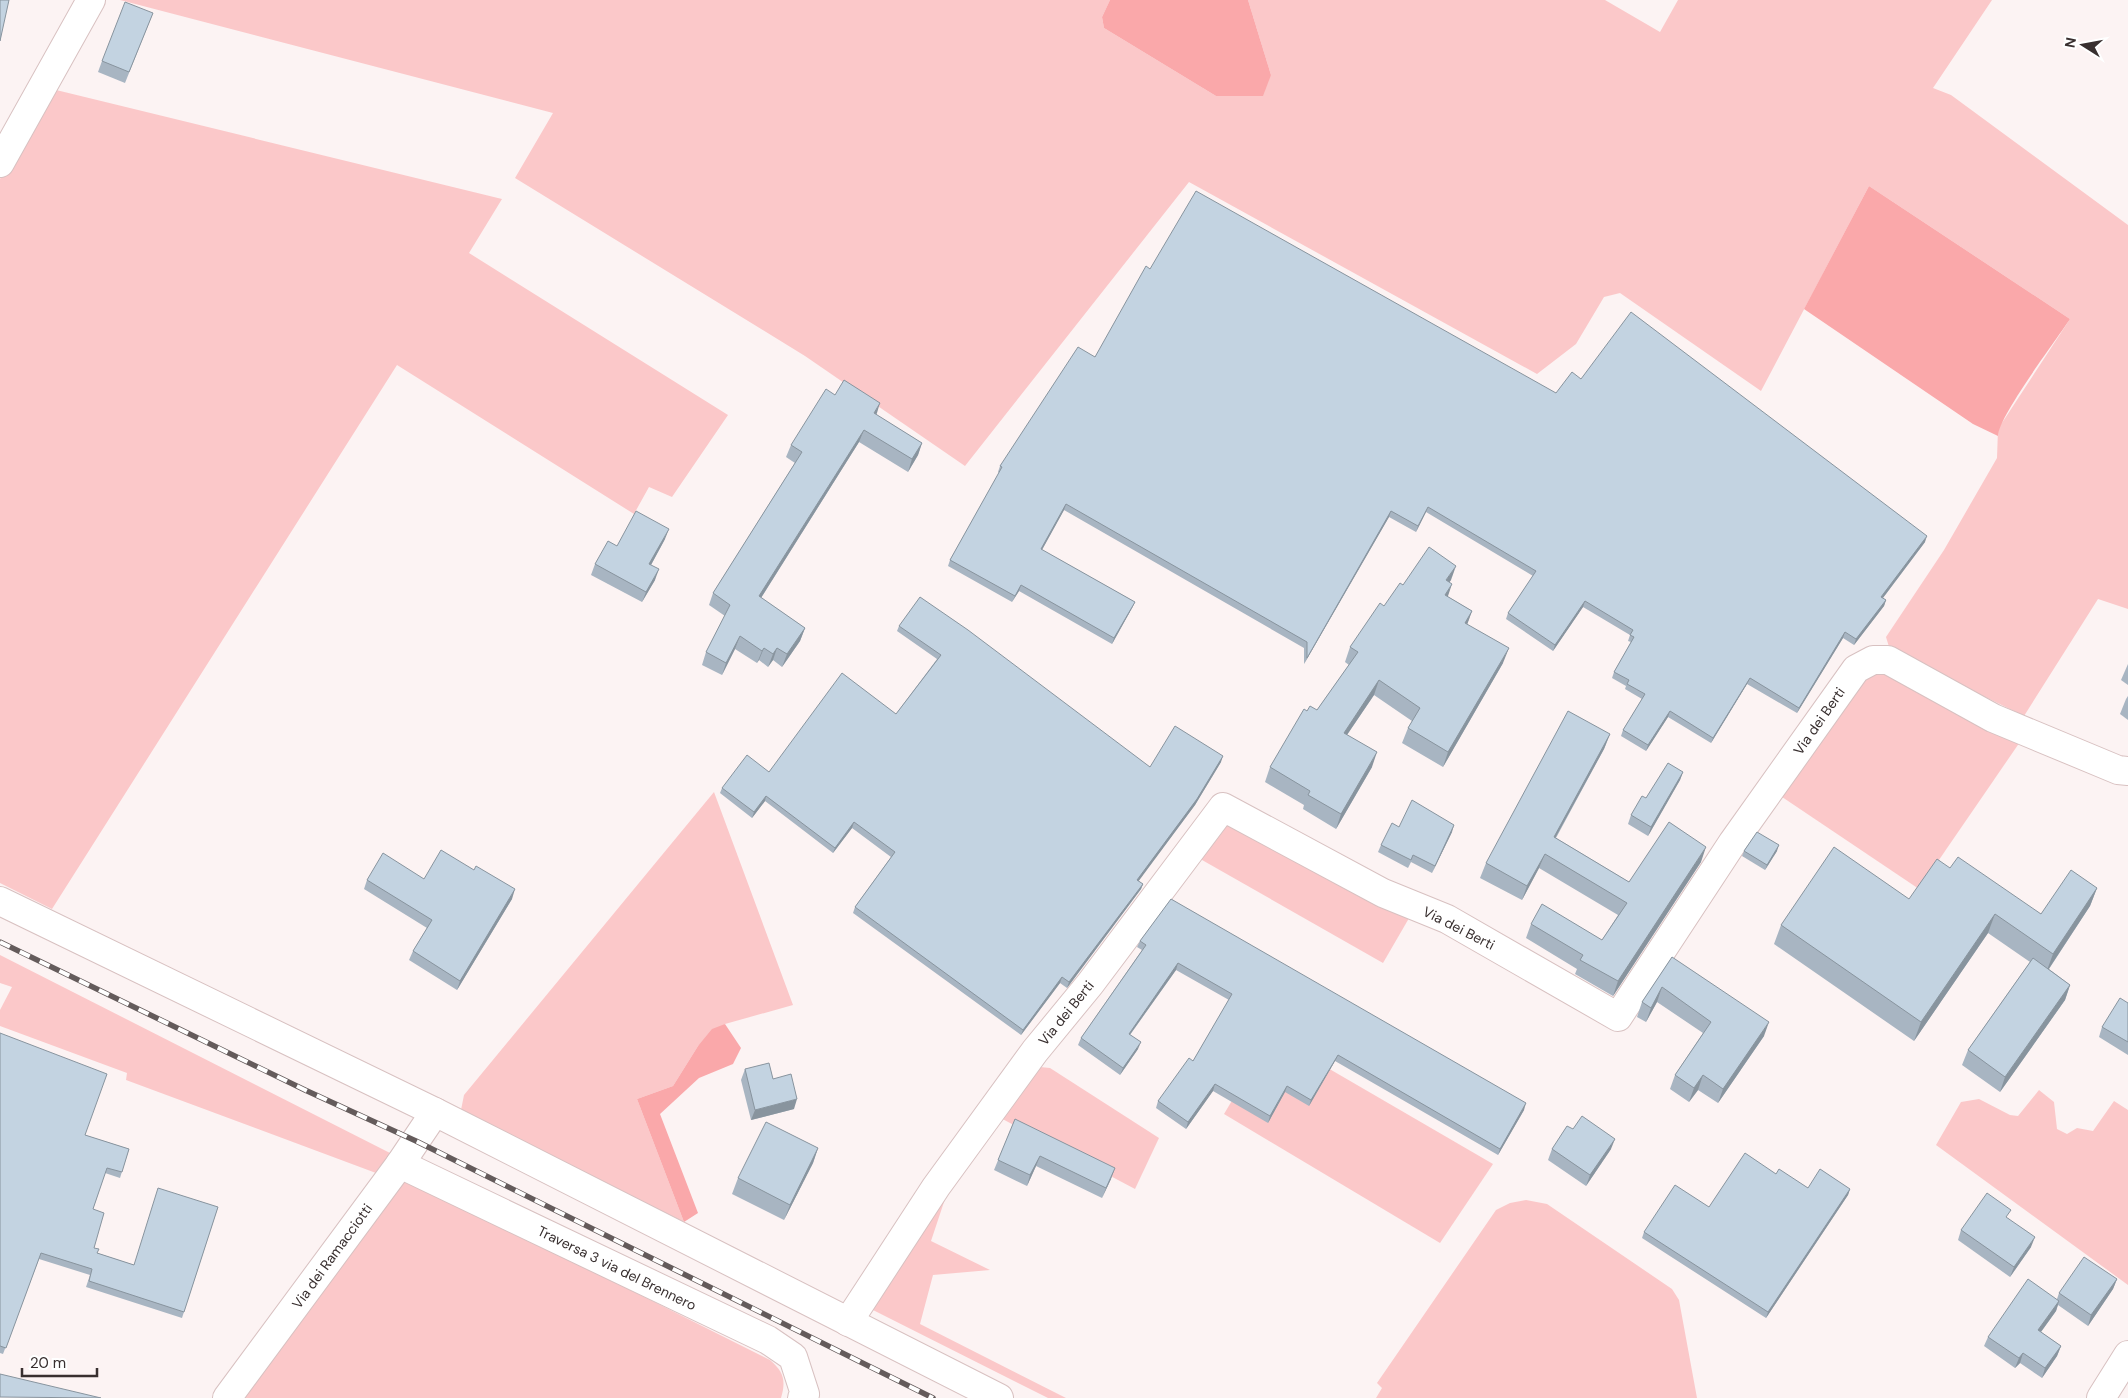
<svg xmlns="http://www.w3.org/2000/svg" width="2128" height="1398" viewBox="0 0 2128 1398" font-family="'DM Sans',sans-serif">
	<rect width="100%" height="100%" fill="#fcf3f3"/>
	<g fill="#fbc8c9">
		<path d="M120,0H1110L1102,17L1104,28L1216,96L1271,75L1248,0H1605L1660,32L1678,0H1992L1933,88L1951,95L2128,225V609L2098,599L2024,716L1890,650L1886,637L1944,550L1997,458L1998,429L2070,319L1869,186L1761,391L1620,293L1604,297L1576,344L1537,374L1189,182L965,466L805,356L515,178L553,113Z"/>
		<path d="M52,89L502,199L469,253L728,415L672,497L649,487L634,514L397,365L52,909L0,883V179Z"/>
		<path d="M1886,670L2022,739L1919,889L1776,793L1861,680Z"/>
		<path d="M714,792L793,1005L725,1024L698,1046L673,1086L637,1099L684,1222L461,1110L464,1095Z"/>
		<path d="M1228,824L1412,913L1383,963L1195,856L1211,834Z"/>
		<path d="M0,955L390,1153L376,1173L126,1080L127,1073L0,1026V1010L12,987L0,983Z"/>
		<path d="M1271,1035L1493,1164L1440,1243L1224,1114Z"/>
		<path d="M1040,1067L1050,1068L1159,1138L1135,1189L995,1115Z"/>
		<path d="M2039,1090L2054,1102L2057,1129L2067,1134L2077,1128L2093,1131L2114,1101L2128,1110V1285L1936,1145L1961,1102L1979,1099L2010,1115L2018,1116Z"/>
		<path d="M399,1174L770,1360C784,1372 786,1381 781,1398H236Z"/>
		<path d="M947,1193L931,1241L990,1270L933,1275L920,1324L1066,1398H1048L871,1309Z"/>
		<path d="M1526,1200L1547,1204L1672,1289L1679,1300L1697,1398H1376L1382,1388L1377,1383L1496,1210L1510,1203Z"/>
	</g>
	<g fill="#faa8aa">
		<path d="M1110,0H1248L1271,75L1263,96H1216L1104,28L1102,17Z"/>
		<path d="M1869,186L2070,319C2057,339 1998,417 1998,436L1973,424L1804,309Z"/>
		<path d="M725,1024L741,1048L733,1064L699,1078L660,1114L698,1213L684,1222L637,1099L673,1086L698,1046L712,1029Z"/>
	</g>
	<g fill="none" stroke-linecap="round" stroke-linejoin="round">
		<defs>
			<g id="minor">
				<path d="M0,163L91,0"/>
				<path d="M0,901L435,1112L999,1398"/>
				<path d="M400,1164L768,1340L793,1357L805,1394L802,1398"/>
				<path d="M848,1322L936,1187L1035,1051L1090,984L1223,807L1383,893L1447,919L1618,1017L1733,842L1856,669L1873,660H1888L1993,718L2118,770L2128,771"/>
				<path d="M227,1398L400,1164L435,1112"/>
				<path d="M2101,1398L2128,1355"/>
			</g>
		</defs>
		<use href="#minor" stroke="#d8c1c1" stroke-width="30"/>
		<use href="#minor" stroke="#fff" stroke-width="28"/>
		<defs>
			<path id="rail" d="M0,942L305,1090L416,1141L933,1398"/>
		</defs>
		<use href="#rail" stroke="#645b5b" stroke-width="5.5"/>
		<use href="#rail" stroke="#fff" stroke-width="4" stroke-dasharray="11" stroke-linecap="butt"/>
	</g>
	<g fill="#a8b5c2">
		<path d="M153,13L125,83L98,72L102,61Z"/>
		<path d="M1150,269L1556,393L1581,379L1925,542L1883,598L1886,600L1884,606L1854,645L1843,638L1797,713L1747,684L1711,743L1668,717L1646,751L1621,736L1623,730L1642,699L1625,689L1626,686L1612,678L1614,672L1631,642L1628,641L1630,635L1583,607L1553,651L1506,619L1508,613L1533,576L1426,512L1416,532L1389,517L1304,664V648L1064,510L1042,550L1135,602L1132,608L1112,644L1019,591L1012,602L948,566L950,560L999,473L998,472L1000,466L1095,357Z"/>
		<path d="M835,395L876,415L922,443L918,455L908,472L859,442L761,598L805,628L800,641L782,667L773,660L768,667L759,660L757,663L735,649L722,675L702,665L706,652L725,616L709,605L713,593L795,463L786,457L791,445Z"/>
		<path d="M665,539L651,565L655,580L642,602L591,575L595,564L617,546Z"/>
		<path d="M1451,580L1449,582L1447,596L1472,611L1467,624L1503,663L1443,767L1402,743L1408,728L1412,721L1374,695L1347,735L1372,767L1336,829L1303,809L1304,805L1265,782L1270,767L1307,711L1317,710L1349,665L1345,662L1350,647L1403,585Z"/>
		<path d="M899,626L1150,767L1221,762L1195,805L1138,881L1143,884L1141,889L1067,988L1060,983L1021,1035L853,913L855,907L891,857L852,828L833,853L765,801L752,818L720,793L722,788L769,772L896,714L937,659L897,631Z"/>
		<path d="M2128,664V685L2121,680Z"/>
		<path d="M2128,696V720L2120,714L2126,699Z"/>
		<path d="M1610,734L1604,749L1556,838L1629,882L1701,862L1613,996L1575,974L1577,969L1526,938L1531,924L1602,940L1618,915L1539,868L1522,900L1480,878L1486,863Z"/>
		<path d="M1683,772L1680,780L1648,836L1628,824L1631,815L1646,798Z"/>
		<path d="M1399,827L1452,832L1432,873L1411,862L1408,868L1378,852L1381,845Z"/>
		<path d="M1744,851H1777L1765,870L1742,856Z"/>
		<path d="M1950,868L2041,914L2097,888L2090,906L2049,969L2070,985L2065,1000L2000,1092L1962,1065L1968,1050L2030,962L1988,933L1914,1041L1774,944L1781,925L1909,899Z"/>
		<path d="M474,870L512,899L457,990L409,960L413,951L427,928L364,889L367,880L424,879Z"/>
		<path d="M1140,941L1524,1110L1498,1155L1335,1061L1309,1106L1285,1092L1268,1123L1213,1091L1186,1129L1156,1108L1158,1101L1193,1061L1229,1000L1176,970L1130,1035L1138,1049L1120,1075L1078,1045L1081,1038L1142,950L1137,947Z"/>
		<path d="M1672,957L1764,1036L1718,1103L1698,1090L1689,1102L1670,1089L1675,1075L1703,1033L1657,1002L1646,1022L1637,1017L1642,1002Z"/>
		<path d="M2128,1003V1055L2099,1037L2102,1027Z"/>
		<path d="M0,1033L85,1135L129,1149L120,1178L105,1173L93,1209L94,1248L97,1253L134,1265L218,1207L182,1318L86,1287L90,1275L39,1259L3,1354L0,1353Z"/>
		<path d="M745,1069L773,1079L794,1109L751,1120L741,1080Z"/>
		<path d="M1015,1119L1111,1179L1102,1198L1036,1166L1027,1186L994,1170Z"/>
		<path d="M1573,1129L1611,1149L1586,1186L1548,1160L1552,1149Z"/>
		<path d="M818,1148L813,1163L784,1220L732,1194L738,1178Z"/>
		<path d="M1776,1174L1808,1188L1850,1189L1848,1195L1766,1318L1642,1238L1644,1232L1709,1207Z"/>
		<path d="M2008,1218L2031,1247L2010,1277L1958,1240L1961,1230Z"/>
		<path d="M2117,1279L2113,1289L2088,1326L2058,1305L2056,1311L2041,1332L2061,1346L2057,1356L2042,1378L2020,1363L2015,1368L1984,1346L1988,1337L2057,1299L2059,1293Z"/>
	</g>
	<g fill="#88949e">
		<path d="M880,403L876,416L874,413Z"/>
		<path d="M864,430L859,442L754,609L759,596Z"/>
		<path d="M922,443L918,455L908,472L912,459Z"/>
		<path d="M1066,504L1064,510L1039,555L1041,549Z"/>
		<path d="M1428,507L1426,512L1416,532L1418,526Z"/>
		<path d="M1391,511L1389,517L1304,664L1307,658Z"/>
		<path d="M669,529L665,539L646,574L649,564Z"/>
		<path d="M1927,536L1925,542L1879,603L1881,597Z"/>
		<path d="M1456,566L1451,580L1441,595L1446,580Z"/>
		<path d="M659,569L655,580L642,602L646,592Z"/>
		<path d="M1452,584L1447,599L1445,595Z"/>
		<path d="M1021,585L1019,591L1012,602L1015,596Z"/>
		<path d="M1886,600L1884,606L1854,645L1856,639Z"/>
		<path d="M1585,601L1583,607L1553,651L1555,645Z"/>
		<path d="M1135,602L1132,608L1112,644L1114,638Z"/>
		<path d="M1472,611L1467,625L1465,623Z"/>
		<path d="M805,628L800,641L782,667L787,654Z"/>
		<path d="M1845,632L1843,638L1797,713L1799,708Z"/>
		<path d="M740,636L735,649L722,675L726,663Z"/>
		<path d="M764,648L759,660L757,663L762,651Z"/>
		<path d="M777,648L773,660L768,667L773,654Z"/>
		<path d="M1509,648L1503,663L1443,767L1448,752Z"/>
		<path d="M1750,678L1747,684L1711,743L1713,738Z"/>
		<path d="M1379,680L1374,695L1338,748L1344,733Z"/>
		<path d="M1670,711L1668,717L1646,751L1648,745Z"/>
		<path d="M1610,734L1604,749L1548,851L1554,837Z"/>
		<path d="M1377,752L1372,767L1336,829L1341,814Z"/>
		<path d="M1223,756L1221,762L1195,805L1135,886L1137,880Z"/>
		<path d="M1683,772L1680,780L1648,836L1651,827Z"/>
		<path d="M766,796L765,801L752,818L754,812Z"/>
		<path d="M854,822L852,828L833,853L835,848Z"/>
		<path d="M1454,825L1452,832L1432,873L1435,866Z"/>
		<path d="M1779,845L1777,851L1765,870L1767,865Z"/>
		<path d="M1706,847L1701,862L1613,996L1618,981Z"/>
		<path d="M1545,854L1539,868L1522,900L1527,886Z"/>
		<path d="M1143,884L1141,889L1067,988L1069,982Z"/>
		<path d="M2097,888L2090,906L2046,973L2053,954Z"/>
		<path d="M515,889L512,899L457,990L460,981Z"/>
		<path d="M1995,914L1988,933L1914,1041L1921,1022Z"/>
		<path d="M1178,963L1176,970L1126,1040L1129,1034Z"/>
		<path d="M1062,977L1060,983L1021,1035L1023,1030Z"/>
		<path d="M2070,985L2065,1000L2000,1092L2005,1077Z"/>
		<path d="M1662,987L1657,1002L1646,1022L1651,1008Z"/>
		<path d="M1769,1022L1764,1036L1718,1103L1723,1089Z"/>
		<path d="M1141,1042L1138,1049L1120,1075L1123,1068Z"/>
		<path d="M1338,1055L1335,1061L1309,1106L1311,1100Z"/>
		<path d="M1703,1075L1698,1090L1689,1102L1694,1088Z"/>
		<path d="M1215,1084L1213,1091L1186,1129L1188,1122Z"/>
		<path d="M1287,1086L1285,1092L1268,1123L1270,1116Z"/>
		<path d="M797,1099L794,1109L751,1120L755,1110Z"/>
		<path d="M1526,1103L1524,1110L1498,1155L1500,1149Z"/>
		<path d="M1615,1139L1611,1149L1586,1186L1590,1175Z"/>
		<path d="M818,1148L813,1163L784,1220L790,1205Z"/>
		<path d="M1040,1156L1036,1166L1027,1186L1030,1175Z"/>
		<path d="M1115,1168L1111,1179L1102,1198L1106,1188Z"/>
		<path d="M1850,1189L1848,1195L1766,1318L1768,1312Z"/>
		<path d="M2035,1237L2031,1247L2010,1277L2014,1267Z"/>
		<path d="M2117,1279L2113,1289L2088,1326L2091,1315Z"/>
		<path d="M2059,1301L2056,1311L2035,1340L2038,1330Z"/>
		<path d="M2061,1346L2057,1356L2042,1378L2045,1368Z"/>
		<path d="M2023,1353L2020,1363L2015,1368L2019,1358Z"/>
	</g>
	<g fill="#c3d3e1" stroke="#88949e">
		<path d="M0,0H9L0,41Z"/>
		<path d="M125,2L153,13L129,72L102,61Z"/>
		<path d="M1196,191L1556,393L1572,372L1581,379L1631,312L1927,536L1881,597L1886,600L1856,639L1845,632L1799,708L1750,678L1713,738L1670,711L1648,745L1623,730L1645,694L1627,684L1629,680L1614,672L1634,637L1630,635L1633,630L1585,601L1555,645L1508,613L1536,571L1428,507L1418,526L1391,511L1307,658V642L1066,504L1041,549L1135,602L1114,638L1021,585L1015,596L950,560L1002,467L1000,466L1078,347L1095,357L1146,266L1150,269Z"/>
		<path d="M844,380L880,403L874,413L922,443L912,459L864,430L759,596L805,628L787,654L777,648L773,654L764,648L762,651L740,636L726,663L706,652L730,605L713,593L802,452L791,445L826,389L835,395Z"/>
		<path d="M636,511L669,529L649,564L659,569L646,592L595,564L608,541L617,546Z"/>
		<path d="M1429,547L1456,566L1446,580L1452,584L1445,595L1472,611L1465,623L1509,648L1448,752L1408,728L1420,708L1379,680L1344,733L1377,752L1341,814L1308,795L1310,791L1270,767L1304,709L1307,711L1310,706L1317,710L1358,652L1350,647L1380,603L1384,606L1400,583L1403,585Z"/>
		<path d="M920,597L968,630L1150,767L1175,726L1223,756L1197,799L1137,880L1143,884L1069,982L1062,977L1023,1030L855,907L895,852L854,822L835,848L766,796L754,812L722,788L747,755L769,772L842,673L896,714L941,655L899,626Z"/>
		<path d="M1568,711L1610,734L1554,837L1629,882L1669,822L1706,847L1618,981L1580,960L1583,955L1531,924L1542,904L1602,940L1627,903L1545,854L1527,886L1486,863Z"/>
		<path d="M1668,763L1683,772L1651,827L1631,815L1642,796L1646,798Z"/>
		<path d="M1412,800L1454,825L1435,866L1413,855L1411,860L1381,845L1392,823L1399,827Z"/>
		<path d="M1757,832L1779,845L1767,865L1744,851Z"/>
		<path d="M1834,847L1909,899L1937,859L1950,868L1958,857L2041,914L2071,870L2097,888L2053,954L1995,914L1921,1022L1781,925Z"/>
		<path d="M441,850L474,870L476,866L515,889L460,981L413,951L432,920L367,880L383,853L424,879Z"/>
		<path d="M1171,899L1526,1103L1500,1149L1338,1055L1311,1100L1287,1086L1270,1116L1215,1084L1188,1122L1158,1101L1189,1058L1193,1061L1232,994L1178,963L1129,1034L1141,1042L1123,1068L1081,1038L1146,945L1140,941Z"/>
		<path d="M1672,957L1769,1022L1723,1089L1703,1075L1694,1088L1675,1075L1711,1022L1662,987L1651,1008L1642,1002Z"/>
		<path d="M2033,958L2070,985L2005,1077L1968,1050Z"/>
		<path d="M2120,998L2128,1003V1042L2102,1027Z"/>
		<path d="M0,1033L107,1074L85,1135L129,1149L122,1172L107,1168L93,1209L104,1213L94,1248L99,1249L97,1253L134,1265L158,1188L218,1207L184,1312L89,1281L92,1269L41,1253L6,1348L0,1346Z"/>
		<path d="M769,1063L773,1079L791,1074L797,1099L755,1110L745,1069Z"/>
		<path d="M1582,1116L1615,1139L1590,1175L1552,1149L1567,1126L1573,1129Z"/>
		<path d="M1015,1119L1115,1168L1106,1188L1040,1156L1030,1175L998,1160Z"/>
		<path d="M766,1122L818,1148L790,1205L738,1178Z"/>
		<path d="M1745,1153L1776,1174L1779,1169L1808,1188L1820,1169L1850,1189L1768,1312L1644,1232L1675,1185L1709,1207Z"/>
		<path d="M1987,1193L2011,1210L2006,1217L2035,1237L2014,1267L1961,1230Z"/>
		<path d="M2084,1257L2117,1279L2091,1315L2059,1293Z"/>
		<path d="M2028,1279L2059,1301L2038,1330L2061,1346L2045,1368L2023,1353L2019,1358L1988,1337Z"/>
		<path d="M0,1374L101,1398L0,1397Z"/>
	</g>
	<g text-anchor="middle" stroke-width="5" stroke-linejoin="round" paint-order="stroke">
		<g font-size="14" fill="#382f2f" stroke="#fff">
			<text transform="translate(1819 721) rotate(-55)" y="5">Via dei Berti</text>
			<text transform="translate(1459 928) rotate(27)" y="5">Via dei Berti</text>
			<text transform="translate(1066 1013) rotate(-51)" y="5">Via dei Berti</text>
			<text transform="translate(332 1256) rotate(-54)" y="5">Via dei Ramacciotti</text>
			<text transform="translate(617 1268) rotate(26)" y="5">Traversa 3 via del Brennero</text>
		</g>
	</g>
	<g transform="translate(2083 45) rotate(281)" stroke="#ffffff" stroke-width="4" paint-order="stroke">
	<path d="M0-4L9 19L0 12L-9 19Z" fill="#382f2f"/>
	<text y="-8" font-size="14" font-weight="bold" text-anchor="middle" fill="#382f2f">N</text>
	</g>
	<path d="M22 1368v8h75v-8" fill="none" stroke="#382f2f" stroke-width="2.5"/>
	<text x="30" y="1368" font-size="15" fill="#382f2f" stroke="#ffffff" stroke-width="4" paint-order="stroke">20 m</text>
</svg>
